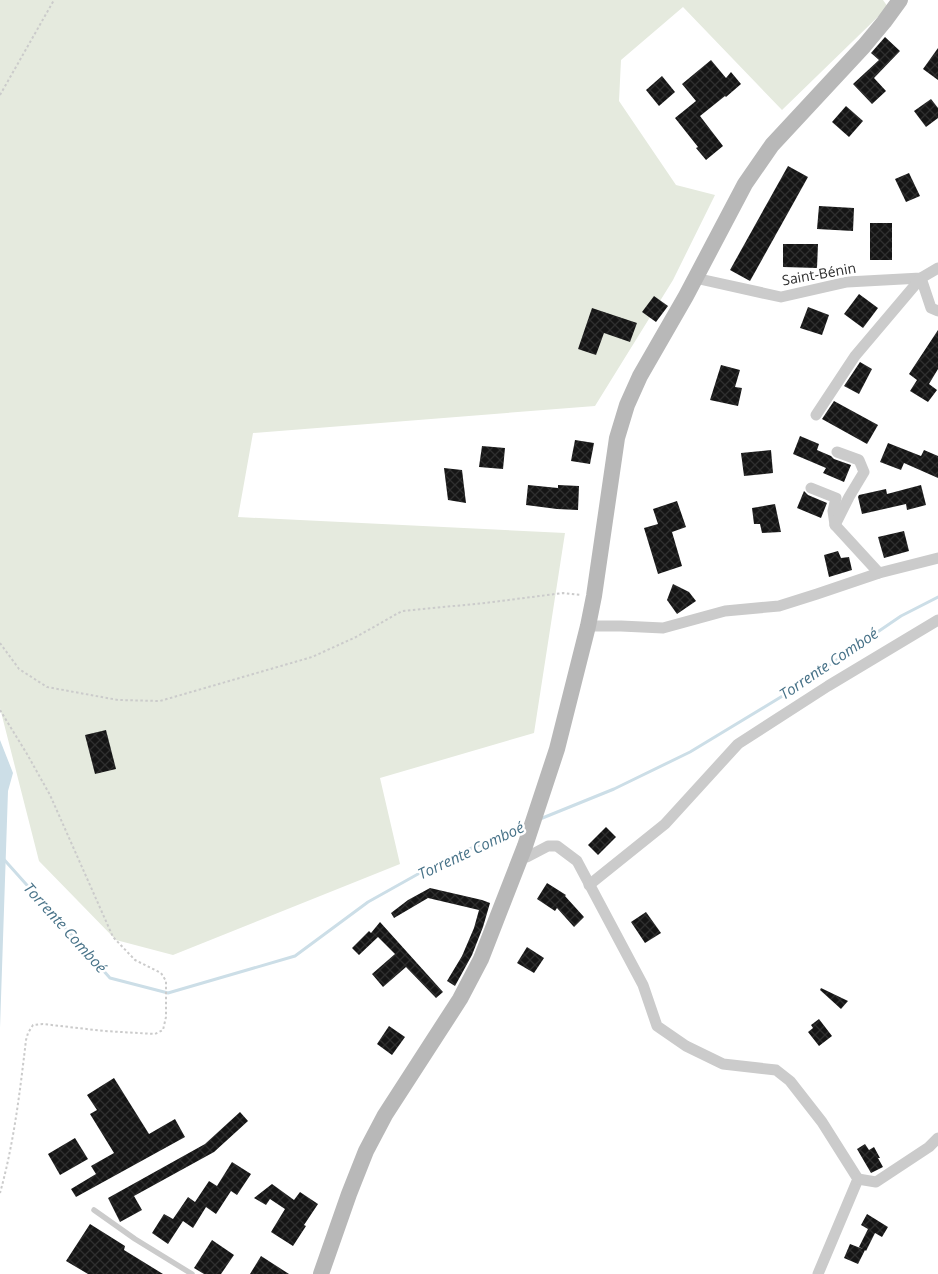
<svg xmlns="http://www.w3.org/2000/svg" width="938" height="1274" viewBox="0 0 938 1274" font-family="'Open Sans',sans-serif">
	<defs>
		<pattern id="building-cross-hatch" width="8" height="8" patternUnits="userSpaceOnUse" patternTransform="scale(1.25)"><rect width="8" height="8" fill="#151515"/><path d="M0 0l8 8M0 8l8-8" fill="none" stroke="#2f2f2f"/></pattern>
	</defs>
	<rect width="100%" height="100%" fill="#fff"/>
	<path fill="#e5eade" d="M0,0H883L888,7L782,110L683,7L621,60L619,101L676,185L715,195L673,280L595,406L253,433L238,517L565,533L534,733L380,778L400,864L173,955L116,940L39,861L0,708Z"/>
	<path fill="#ccdee7" d="M0,740L13,773L8,791L0,1028Z"/>
	<g fill="none" stroke-linecap="round" stroke-linejoin="round">
		<g stroke="#ccdee7" stroke-width="3">
			<path d="M540,819L614,789L690,752L794,689L901,616L938,597"/>
			<path d="M0,855L110,978L168,993L295,956L368,902L443,860L525,826"/>
		</g>
	</g>
	<g fill="url(#building-cross-hatch)">
		<path d="M885,37L900,51L874,78L886,91L872,104L853,84L879,60L871,53Z"/>
		<path d="M938,48V80L923,69Z"/>
		<path d="M711,60L726,78L731,72L741,84L726,97L725,96L700,116L723,146L706,160L696,148L698,147L675,118L696,101L682,84Z"/>
		<path d="M662,76L675,92L659,106L646,90Z"/>
		<path d="M931,99L938,108V118L926,127L914,111Z"/>
		<path d="M846,106L863,121L849,137L832,122Z"/>
		<path d="M788,166L808,177L750,281L730,270Z"/>
		<path d="M909,173L920,196L906,202L895,179Z"/>
		<path d="M819,206L854,208L853,231L817,229Z"/>
		<rect x="870" y="223" width="22" height="37"/>
		<path d="M783,244H818L817,268L783,267Z"/>
		<path d="M859,294L878,308L863,328L844,314Z"/>
		<path d="M654,296L668,306L656,322L642,312Z"/>
		<path d="M808,307L829,315L822,335L800,328Z"/>
		<path d="M592,308L637,323L630,342L604,333L596,355L578,349Z"/>
		<path d="M938,330V369L929,384L937,390L928,402L910,391L917,380L909,374Z"/>
		<path d="M860,362L872,369L859,394L844,386Z"/>
		<path d="M721,365L740,370L735,387L742,388L738,406L710,400Z"/>
		<path d="M834,401L878,425L867,444L822,419Z"/>
		<path d="M800,436L819,444L817,450L831,456L834,459L851,465L844,482L823,473L826,468L793,454Z"/>
		<path d="M575,440L594,443L590,464L571,461Z"/>
		<path d="M888,443L921,456L924,450L938,456V478L904,463L901,470L880,462Z"/>
		<path d="M482,446L505,448L503,469L479,467Z"/>
		<path d="M771,450L773,473L744,476L741,453Z"/>
		<path d="M444,468L462,470L466,503L448,500Z"/>
		<path d="M528,485L558,488V485L579,486L578,510L557,509L526,505Z"/>
		<path d="M921,485L926,505L907,510L906,504L862,514L858,497L859,495L886,489L887,494Z"/>
		<path d="M804,491L808,495L827,503L821,518L797,508Z"/>
		<path d="M677,501L686,527L672,532L682,566L658,574L644,528L658,524L653,509Z"/>
		<path d="M775,504L781,532L762,533L760,524H754L752,508Z"/>
		<path d="M904,531L909,551L884,558L878,537Z"/>
		<path d="M838,551L841,558L849,557L852,570L829,577L824,555Z"/>
		<path d="M673,584L689,592L696,601L677,614L667,600Z"/>
		<path d="M106,730L116,769L95,774L85,735Z"/>
		<path d="M606,827L616,837L598,855L588,845Z"/>
		<path d="M547,883L566,895L565,896L584,917L574,927L557,908L555,911L537,899Z"/>
		<path d="M430,888L482,900L490,903L483,927L472,955L455,986L447,981L462,956L474,928L479,910L428,898L394,918L391,913L408,900Z"/>
		<path d="M646,912L661,933L645,943L631,922Z"/>
		<path d="M380,922L443,992L436,998L406,967L383,987L372,974L395,954L378,937L359,955L352,948L369,931L371,933Z"/>
		<path d="M527,947L544,958L534,973L517,963Z"/>
		<path d="M821,988L848,1001L841,1009L820,990Z"/>
		<path d="M819,1019L832,1036L819,1046L808,1032L813,1028L811,1025Z"/>
		<path d="M389,1026L405,1037L392,1055L377,1044Z"/>
		<path d="M114,1078L149,1134L175,1119L185,1137L76,1197L71,1189L96,1174L91,1166L114,1153L90,1114L97,1110L87,1095Z"/>
		<path d="M240,1112L248,1121L214,1152L134,1196L142,1210L120,1222L108,1198L205,1144Z"/>
		<path d="M75,1138L88,1159L60,1175L48,1154Z"/>
		<path d="M865,1144L869,1150L874,1147L880,1158H878L883,1167L871,1173L857,1149Z"/>
		<path d="M232,1162L251,1174L237,1195L231,1191L216,1214L206,1207L193,1228L183,1221L168,1244L152,1233L164,1214L173,1219L188,1197L195,1202L209,1181L217,1186Z"/>
		<path d="M272,1184L294,1200L300,1192L318,1204L304,1225L306,1226L293,1246L271,1232L285,1209L270,1199L266,1205L254,1198Z"/>
		<path d="M867,1214L888,1227L882,1237L875,1233L866,1251L865,1250L858,1264L844,1258L850,1244L863,1249L859,1247L868,1229L861,1225Z"/>
		<path d="M90,1224L125,1246L124,1250L163,1274H88L66,1261Z"/>
		<path d="M212,1240L234,1255L221,1274H204L194,1268Z"/>
		<path d="M261,1256L289,1274H250Z"/>
	</g>
	<g fill="none" stroke-linecap="round" stroke-linejoin="round">
		<g stroke="#cbcbcb" stroke-width="2" stroke-dasharray="2.5 2.5" stroke-linecap="butt">
			<path d="M0,95L54,0"/>
			<path d="M0,643L19,669L47,687L118,700L160,701L312,657L356,637L402,611L485,603L563,593L581,595"/>
			<path d="M0,710L27,754L50,795L113,937L135,960L161,973L166,981V1017L163,1030L155,1034L104,1031L43,1024L33,1025L28,1033L26,1040C20,1091 14,1143 0,1193"/>
		</g>
		<path stroke="#cbcbcb" stroke-width="5.5" d="M94,1210L135,1239L192,1274"/>
		<g stroke="#cbcbcb" stroke-width="11">
			<path d="M695,278L781,297L847,282L921,278L938,268"/>
			<path d="M816,415L855,356L921,278L931,308L938,311"/>
			<path d="M811,488L836,498L833,511L835,525L879,573"/>
			<path d="M835,525L849,497L864,472L859,460L837,452"/>
			<path d="M588,626H621L663,628L725,611L779,606L817,594L879,573L938,558"/>
			<path d="M521,856L527,857L548,846H557L577,861L643,985L657,1026L686,1046L723,1064L776,1070L790,1081L822,1122L858,1179L818,1274"/>
			<path d="M589,885L665,824L738,744L828,686L938,620"/>
			<path d="M858,1179L876,1182L929,1147L938,1138"/>
		</g>
		<path stroke="#b8b8b8" stroke-width="16" d="M321,1274L349,1194L366,1151L385,1115L460,999L481,959L525,846L557,749L588,626L594,596L617,438L627,405L640,376L686,296L745,184L772,145L864,46L884,22L900,0"/>
	</g>
	<g text-anchor="middle" stroke-width="5" stroke-linejoin="round" paint-order="stroke">
		<g font-size="14" fill="#2e2e2e" stroke="#fff">
			<text transform="translate(819 274) rotate(-10)" y="5">Saint-Bénin</text>
		</g>
		<g font-size="15" font-style="italic" fill="#467187" stroke="#fff">
			<text transform="translate(829 664) rotate(-34)" y="5">Torrente Comboé</text>
			<text transform="translate(471 851) rotate(-25)" y="5">Torrente Comboé</text>
			<text transform="translate(65 928) rotate(48)" y="5">Torrente Comboé</text>
		</g>
	</g>
</svg>
